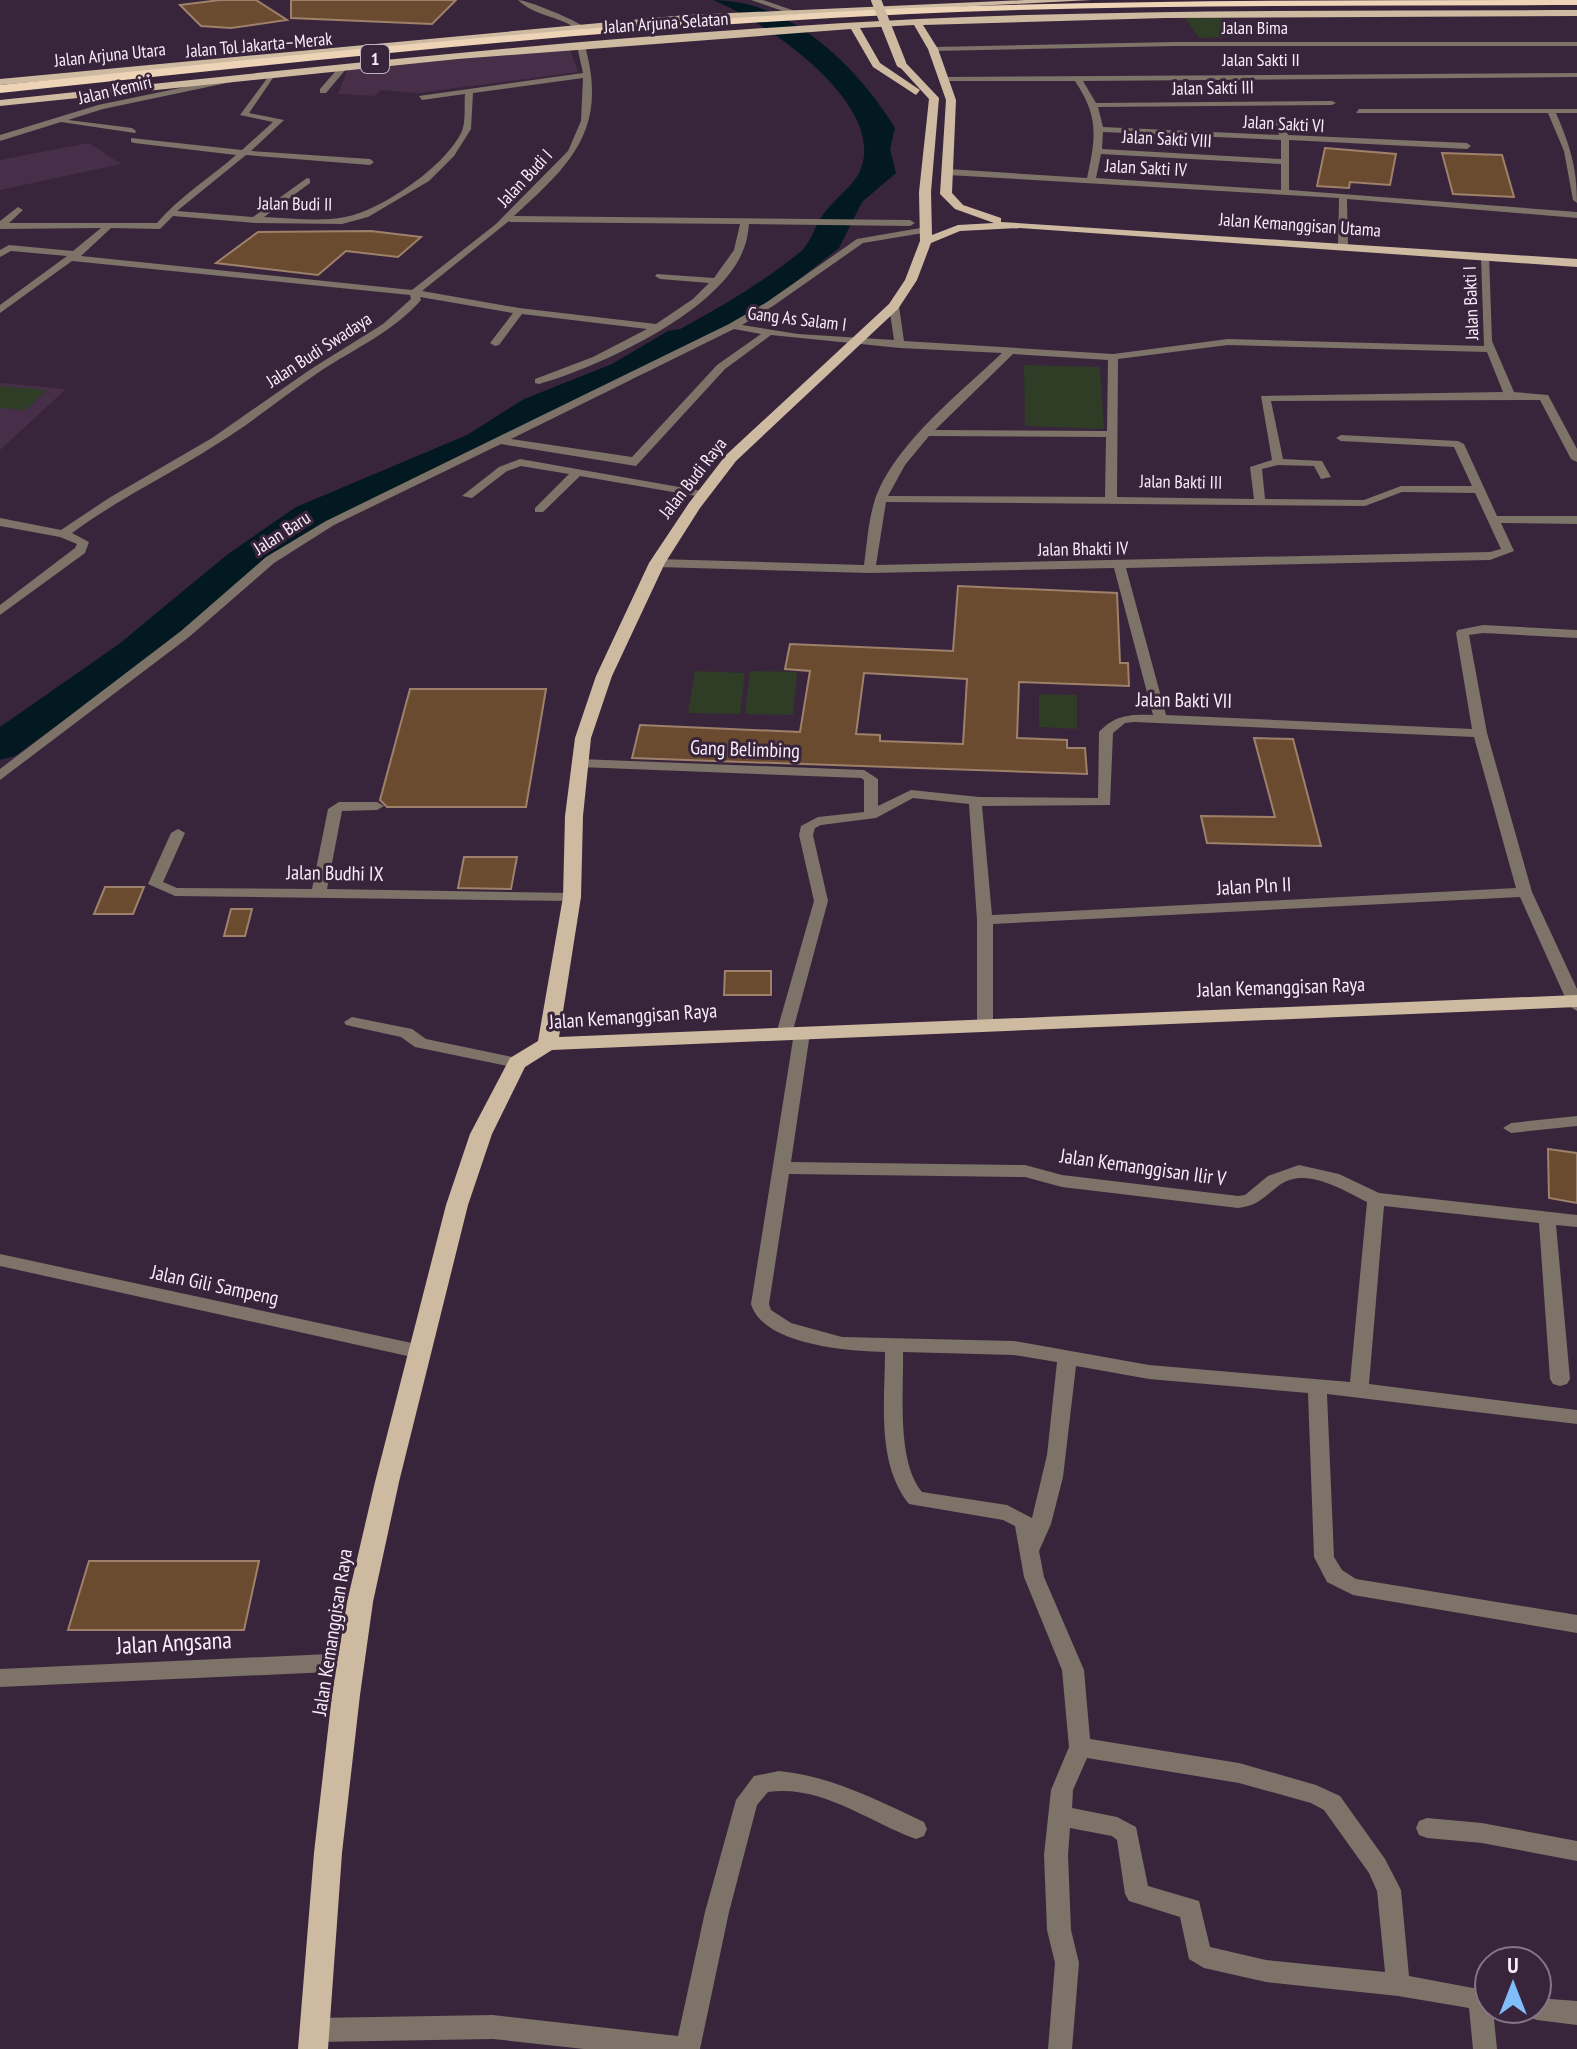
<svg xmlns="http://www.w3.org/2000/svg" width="1577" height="2049" viewBox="0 0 1577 2049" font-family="'PT Sans Narrow',sans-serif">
	<rect width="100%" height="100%" fill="#39253b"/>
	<g fill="#472f4a">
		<path d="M570,49L578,72L418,93L381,90L374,96L338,94L348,69Z"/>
		<path d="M89,143L121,164L0,190V160Z"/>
		<path d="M0,383L66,389L0,450Z"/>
	</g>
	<g fill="#2f3d27">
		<path d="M1219,15L1235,37L1199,38L1184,16Z"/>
		<path d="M1024,365L1100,367L1104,429L1025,426Z"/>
		<path d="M0,386L47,390L26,410L0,408Z"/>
		<path d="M695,671L745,673L740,714L688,713Z"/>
		<path d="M750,671L797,672L793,715L745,714Z"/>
		<path d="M1039,694L1077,695V729L1039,727Z"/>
	</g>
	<path fill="#031922" d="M713,0C790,0 857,66 895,128L890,149L896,173L862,202L839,248L760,310L633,373L602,371C667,335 740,301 799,253C811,244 815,224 825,212C835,199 853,186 860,171C889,104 763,20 713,0Z"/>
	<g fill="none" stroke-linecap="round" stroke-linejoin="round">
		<path fill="#031922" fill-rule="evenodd" d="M679,329L690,331L695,338L690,345L636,378L548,413L491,449L322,523L254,570L147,660L15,756L0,760V727L119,644L228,554L296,507L467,435L524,399L612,364L668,331Z"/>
	</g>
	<g fill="#6a4b30" stroke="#9d816a" stroke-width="2" fill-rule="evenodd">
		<path d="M220,0H256L287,20L231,28L201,26L180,5Z"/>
		<path d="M291,0H456L432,24L291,18Z"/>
		<path d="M1325,148L1396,154L1390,185L1350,182L1349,188L1317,186Z"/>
		<path d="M1442,153L1502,155L1514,197L1453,194Z"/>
		<path d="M371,231L421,237L398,257L346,251L318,275L216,263L258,232Z"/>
		<path d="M958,586L1117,593L1120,663H1128L1129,686L1019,682L1017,738L1067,740V748H1085L1087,774L632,758L640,725L800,732L810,671L785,669L790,644L953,651ZM864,673L967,679L963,744L880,741V735L856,734Z"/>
		<path d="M410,689H546L526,807H387L380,800Z"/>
		<path d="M1254,738L1293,739L1321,846L1207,843L1201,816L1275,817Z"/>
		<path d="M464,857H517L511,889L458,888Z"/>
		<path d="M105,887H144L133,914H94Z"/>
		<path d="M231,909H252L245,936H224Z"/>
		<path d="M725,971H771V995H724Z"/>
		<path d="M1548,1149L1577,1153V1203L1549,1198Z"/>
		<path d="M89,1561H259L244,1630H68Z"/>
	</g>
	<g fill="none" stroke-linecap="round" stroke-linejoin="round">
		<g fill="#7d7368" fill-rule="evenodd">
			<path d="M518,0C527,0 576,20 584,27L577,29C559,16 534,16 518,0Z"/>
			<path d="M1175,42H1577V46H1175L933,51L929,49L933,47Z"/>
			<path d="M581,44L585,46C608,129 572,163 514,216L910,220L915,223L910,226L749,224C748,232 747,241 744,248C722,311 599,367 539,384L535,383V379L593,357L647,329L522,314L499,345L495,346L490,343L513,313L420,297L421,300C394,331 356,348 322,370C286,394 253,422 217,444C169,475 118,499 72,533L89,542L85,553L0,615V605L75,548L77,544L60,537L0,526V518L61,530L109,498L212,438L311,369L383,324L411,299L410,295L72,261L0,313V305L67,256L11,251L0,257V250L9,245L73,251L101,228L0,229V221L18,207L23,210L9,223H157C180,196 210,178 236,155L134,143L131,142V138L242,150L273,122L240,115L271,73L275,75L249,113L284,120L251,151L370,159L374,162L370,165L246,155L177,211L253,217L307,178L310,179V183L264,217C290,218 320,222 345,217C381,211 447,165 462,131C466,121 464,105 465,94L422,100L419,96L583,73L577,46ZM583,78L581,121L568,151L496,224L412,290L81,256L111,228L160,229L173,216L255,223L342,224L368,217L429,181L454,156L471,129L473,93ZM509,221L510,222L740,224L734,250L714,278L657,274L655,276L660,279L709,283L693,299L656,324L519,308L422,291Z"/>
			<path d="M340,66L347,68L326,93H320V89Z"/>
			<path d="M1577,73V77L1083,81L1096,103L1332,101L1336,103L1332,105L1098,107L1103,127L1279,135L1275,120L1279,118L1283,120L1288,135L1467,143L1471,146L1467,149L1289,140V190L1577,212V218L1347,199L1348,247L1343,250L1338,247L1339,198L948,175L944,172L948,169L1087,178C1096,137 1099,117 1075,81H942L945,77ZM1103,132L1281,140V159L1102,149ZM1101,154L1281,164V190L1096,178Z"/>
			<path d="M238,76L241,80L103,109L68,120L132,128L136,131L135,133L61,122L0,141V135L98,105Z"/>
			<path d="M1359,109H1577V113H1556C1570,146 1577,167 1577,203L1573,200L1564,151L1548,113H1356Z"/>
			<path d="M926,227L929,228V232L863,243L773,306L742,325L798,334L894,340L889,306L894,303L899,306L904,341L1113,354L1228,339L1484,346L1481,257L1489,255L1492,341L1514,392L1548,395L1577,449V462L1571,459L1540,400L1271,401L1283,459L1322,461L1331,477L1321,479L1314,466L1278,465L1262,469L1265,499L1364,500L1401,486H1472L1454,447L1341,441L1336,438L1341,435L1458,441L1464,444L1497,516H1577V524L1501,523L1514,551L1490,560L1126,568L1166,715L1472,729L1456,633L1458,630L1483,625L1577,630V638L1483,633L1469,635L1487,733L1532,892L1577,989V1011L1569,1006L1520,897L993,924V1024L985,1029L979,1027L977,1024V920L969,804L913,798L876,818L821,825L815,828L813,835L828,901L792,1034L784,1039L778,1038L776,1034L814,901L799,835L801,826L818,817L864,812V780L861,778L579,767L572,763L579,759L864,770L878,779V806L911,790L979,797L1098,798L1099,732C1115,715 1130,714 1153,715L1114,568L869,573L657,567L651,563L657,559L864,565C867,544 868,523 874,503C891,447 960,393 1002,353L900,348L771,335L725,369L636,466L501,444L334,525L274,563L189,637L0,780V769L181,631L266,557L326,521L729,324L767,302L857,239ZM734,329L761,334L717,365L632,457L511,439ZM1228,345L1487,352L1503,392L1261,396L1272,460L1250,467L1254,499L1117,497L1118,359ZM1013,354L1108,360L1107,431L935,430ZM929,436L1106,437L1105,497L888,496L905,465ZM1402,492L1475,493L1501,549L1490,552L876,565L886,502L1365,506ZM1134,722L1474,737L1516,888L992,915L982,806L1110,805L1113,733L1125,723Z"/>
			<path d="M520,459L702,491L708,494L702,497L580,476L543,512H535V508L569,474L521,466L507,471L472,498L462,496L499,467Z"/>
			<path d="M339,802H377L384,806L377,810L342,811L327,889L572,893L579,897L572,901L175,896L148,884L171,833L178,829L185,833L163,882L177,888L312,889L328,809Z"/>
			<path d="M352,1017L412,1029L426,1039L517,1058L525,1063L517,1068L415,1047L401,1037L346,1025L344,1022Z"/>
			<path d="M802,1028L810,1033L791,1162L1025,1165L1062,1175L1238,1196L1245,1195L1268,1176L1299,1165L1339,1174L1379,1193L1577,1215V1227L1556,1225L1570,1379L1567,1384L1560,1386L1553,1384L1550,1379L1539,1223L1384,1206L1369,1384L1577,1410V1424L1327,1394L1334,1557L1342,1570L1356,1579L1577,1615V1633L1353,1595L1327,1582L1314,1557L1308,1393L1149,1379L1076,1366L1063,1477L1051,1524L1039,1551L1044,1577L1084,1670L1090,1739L1239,1763L1316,1785L1340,1796L1385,1859L1401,1890L1409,1976L1489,1991V2009H1493L1497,2049H1473L1469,2008L1398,1996L1266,1982L1204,1968L1189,1959L1180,1917L1129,1901L1125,1894L1117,1840L1112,1836L1070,1828L1068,1855L1071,1930L1079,1963L1072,2049H1048L1055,1963L1047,1930L1044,1855L1051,1790L1069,1747L1062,1670L1024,1577L1015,1526L1003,1520L909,1504C876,1463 885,1401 885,1352C848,1351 763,1345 751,1304L794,1033ZM789,1174L1025,1177L1062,1187L1238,1208C1257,1206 1263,1198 1277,1187C1304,1165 1340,1189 1367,1202L1350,1382L1149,1365L1014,1341L842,1337L791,1323L771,1310L769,1304ZM903,1352L1014,1355L1057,1362L1047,1455L1032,1518L1007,1505L922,1492C896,1461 904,1391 903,1352ZM1087,1758L1239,1783L1311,1803L1324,1810L1369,1873L1377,1891L1385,1972L1266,1960L1210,1947L1199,1901L1148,1886L1136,1827L1117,1817L1072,1808L1073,1790Z"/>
			<path d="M1577,1116V1126L1511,1133L1503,1128L1511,1123Z"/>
			<path d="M0,1254L421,1345L428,1347L430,1352L428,1357L421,1359L0,1266Z"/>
			<path d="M351,1653L359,1656L362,1662L359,1668L351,1671L0,1687V1669Z"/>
			<path d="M779,1771C831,1776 877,1800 924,1822L927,1829L924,1836L916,1839C869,1822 821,1784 768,1792L757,1805L729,1912L700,2049H584L493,2039L315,2042L306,2038L303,2030L306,2022L315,2018L493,2015L678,2036L705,1912L736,1800L754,1776Z"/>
			<path d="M1427,1818L1482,1823L1577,1841V1861L1482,1843L1427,1838L1419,1835L1416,1828L1419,1821Z"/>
			<path d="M1537,1998L1577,2001V2025L1537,2020L1528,2017L1525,2009H1537Z"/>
		</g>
		<path fill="#7d7368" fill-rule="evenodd" d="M751,0H763L795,11L788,13Z"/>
		<g fill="#ceb9a1" fill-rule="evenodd">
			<path d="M1025,0H1091L686,21L0,85V79L686,15Z"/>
			<path d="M1577,10V16L1165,18L923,25L938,49L956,100L952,193L963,205L1001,218V222L1577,259V267L1020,228L960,231L931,243L917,280L898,309L736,461L700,508L665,563L612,676L591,738L583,816L581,897L559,1037L1577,995V1007L552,1050L525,1067L492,1134L468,1205L399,1482L373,1602L360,1695L342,1853L328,2049H298L314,1853L332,1695L347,1602L375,1482L446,1205L470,1134L510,1058L538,1041L563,897L565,816L575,738L596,676L649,563L689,503L726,455L889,304L905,280L920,241L919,192L929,99L898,65V61H904L939,98L931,192L932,235L958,225L994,223L955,209L940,194L946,100L928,49L914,25L860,28L880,63L920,90L916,95L873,67L851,29L458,59L0,106V100C305,68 611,34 918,19C1137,9 1357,11 1577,10Z"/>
		</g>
		<path fill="#eed4b7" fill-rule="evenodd" d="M1577,0V5C1355,6 1132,4 910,14C606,28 303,61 0,93V85C303,54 606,22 910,8C1132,0 1355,0 1577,0Z"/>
		<path stroke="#ceb9a1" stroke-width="10" d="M876,0L901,63"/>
	</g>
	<g text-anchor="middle" stroke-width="6" stroke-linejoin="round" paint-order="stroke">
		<g font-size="18" fill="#f9ecfb" stroke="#39253b">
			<text transform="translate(666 23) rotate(-4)" y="6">Jalan Arjuna Selatan</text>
			<text x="1255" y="34">Jalan Bima</text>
			<text transform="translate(259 45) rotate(-5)" y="6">Jalan Tol Jakarta–Merak</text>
			<text transform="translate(110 55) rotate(-6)" y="6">Jalan Arjuna Utara</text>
			<text x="1261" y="66">Jalan Sakti II</text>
			<text transform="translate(1213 88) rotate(-1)" y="6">Jalan Sakti III</text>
			<text transform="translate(115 90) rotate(-13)" y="6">Jalan Kemiri</text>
			<text transform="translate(1284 124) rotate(3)" y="6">Jalan Sakti VI</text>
			<text transform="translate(1167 139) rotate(3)" y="6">Jalan Sakti VIII</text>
			<text transform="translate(1146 168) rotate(3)" y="6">Jalan Sakti IV</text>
			<text transform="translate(525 178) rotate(-47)" y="6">Jalan Budi I</text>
			<text transform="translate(295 204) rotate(1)" y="6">Jalan Budi II</text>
			<text transform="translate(1300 225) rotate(4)" y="6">Jalan Kemanggisan Utama</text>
			<text transform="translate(1471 303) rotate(-92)" y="6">Jalan Bakti I</text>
			<text transform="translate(797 319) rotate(7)" y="6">Gang As Salam I</text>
			<text transform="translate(319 350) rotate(-33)" y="6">Jalan Budi Swadaya</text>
			<text transform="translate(693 478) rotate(-52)" y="6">Jalan Budi Raya</text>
			<text transform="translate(1181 482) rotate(1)" y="6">Jalan Bakti III</text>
			<text transform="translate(282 533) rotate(-33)" y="6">Jalan Baru</text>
			<text transform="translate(1083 549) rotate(-1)" y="6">Jalan Bhakti IV</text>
		</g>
		<rect fill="#39253b" stroke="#bfb0c1" stroke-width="2" x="361" y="45" width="28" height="28" rx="6"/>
		<g font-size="18" font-weight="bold" fill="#f9ecfb">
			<text x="375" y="65">1</text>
		</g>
		<g font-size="20" fill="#f9ecfb" stroke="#39253b">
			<text transform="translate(1184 700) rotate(1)" y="7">Jalan Bakti VII</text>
			<text transform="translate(745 749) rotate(2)" y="7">Gang Belimbing</text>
			<text transform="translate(335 873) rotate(1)" y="7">Jalan Budhi IX</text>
			<text transform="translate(1254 886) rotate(-3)" y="7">Jalan Pln II</text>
			<text transform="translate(1281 987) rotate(-2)" y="7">Jalan Kemanggisan Raya</text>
			<text transform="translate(633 1016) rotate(-4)" y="7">Jalan Kemanggisan Raya</text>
			<text transform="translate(1143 1167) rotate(8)" y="7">Jalan Kemanggisan Ilir V</text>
			<text transform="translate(215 1285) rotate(12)" y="7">Jalan Gili Sampeng</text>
			<text transform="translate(332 1632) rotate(-81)" y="7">Jalan Kemanggisan Raya</text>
		</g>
		<g font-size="24" fill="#f9ecfb" stroke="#39253b">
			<text transform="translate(174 1643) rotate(-3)" y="8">Jalan Angsana</text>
		</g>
	</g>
	<g transform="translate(1513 1985)"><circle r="38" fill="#39253b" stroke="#867588" stroke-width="2"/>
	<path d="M0-6L14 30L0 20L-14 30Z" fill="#81bdfa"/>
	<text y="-12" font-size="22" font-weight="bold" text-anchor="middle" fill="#f9ecfb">U</text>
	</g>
</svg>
